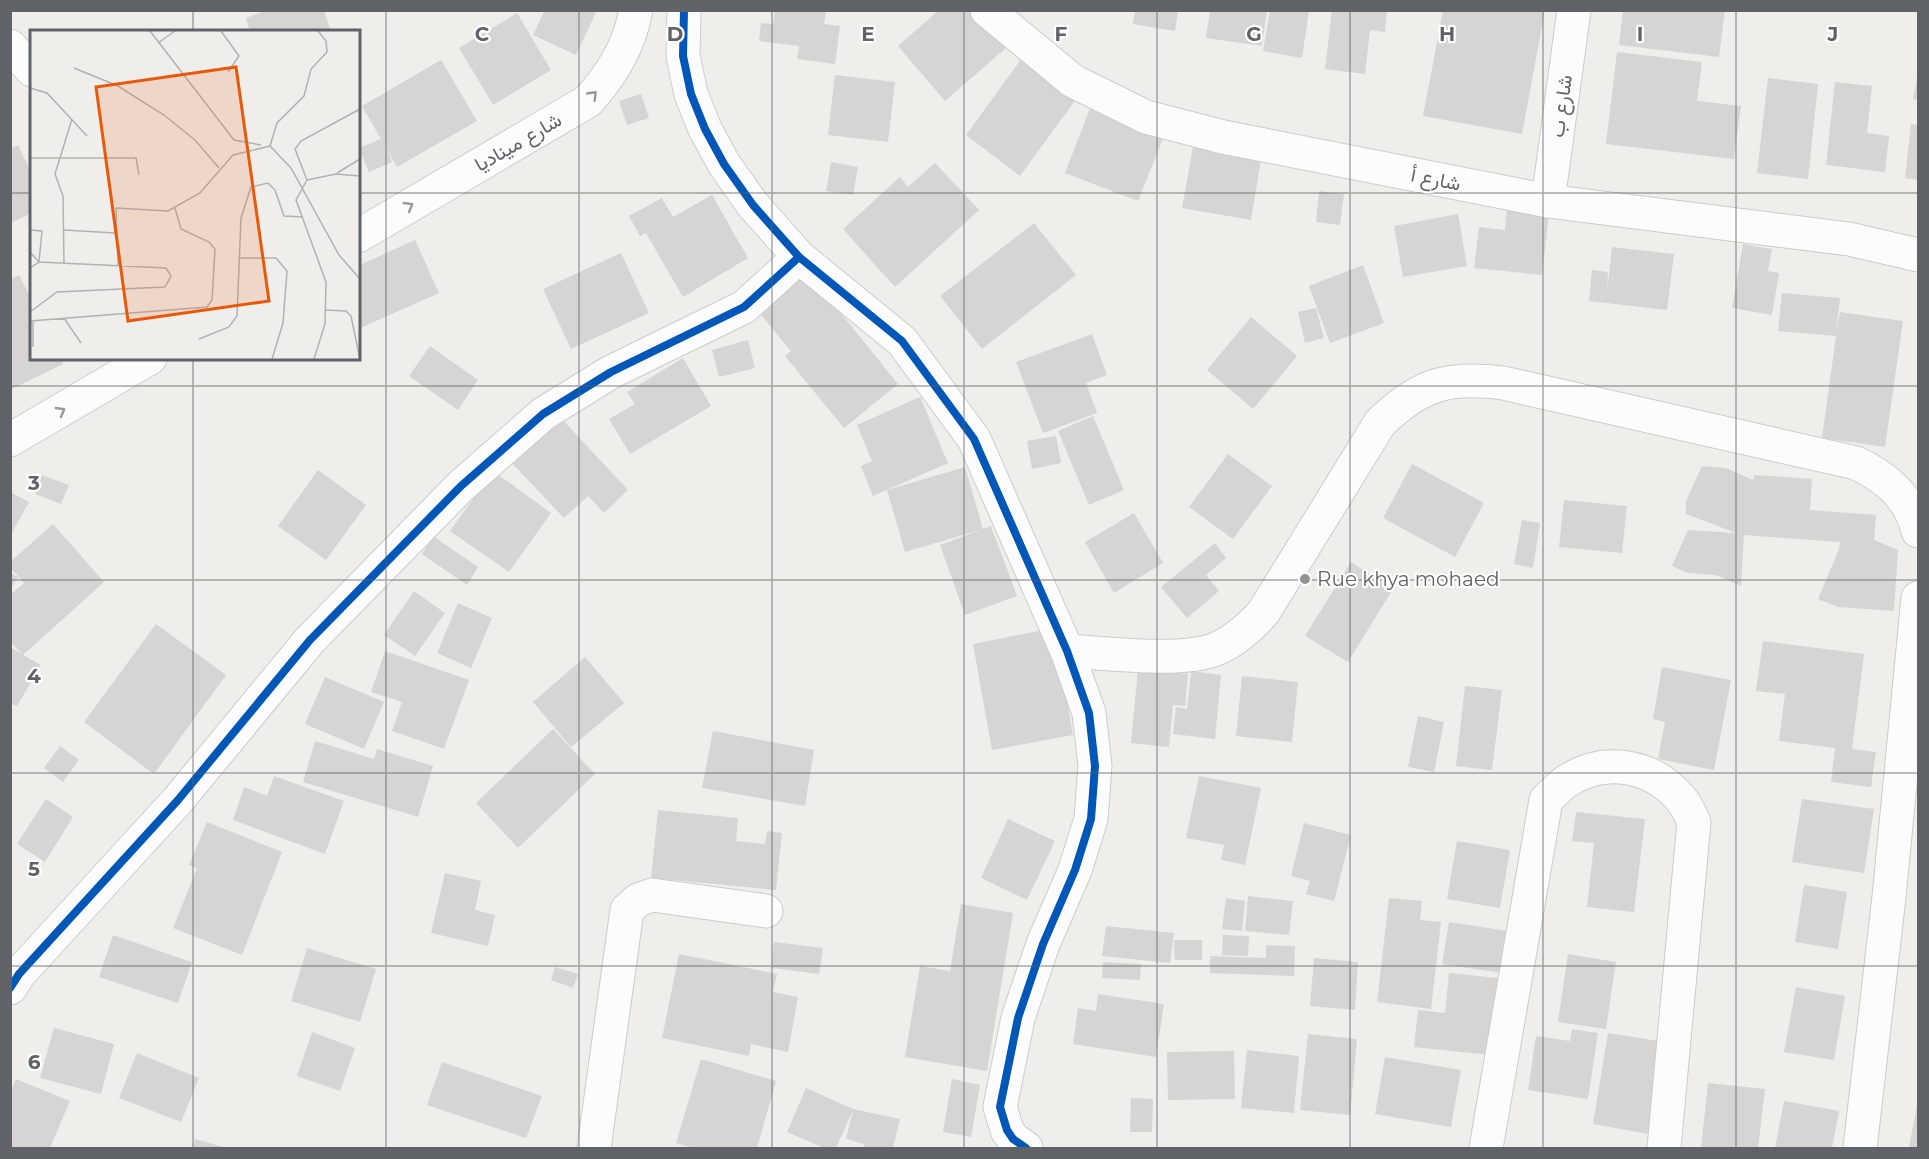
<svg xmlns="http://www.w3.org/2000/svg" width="1929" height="1159" viewBox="0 0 1929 1159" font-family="Montserrat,Vazirmatn,sans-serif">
	<rect width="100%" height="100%" fill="#efeeea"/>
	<g fill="#d6d5d3">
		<path d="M267,10H324L331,32H250L246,18Z"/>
		<path d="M545,10H597L576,55L533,35Z"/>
		<path d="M775,10H826L824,24L840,26L835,64L797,59L799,46L759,41L761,23L773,24Z"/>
		<path d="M939,10H975L1007,47L945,101L898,46Z"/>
		<path d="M1135,10H1178L1175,31L1133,24Z"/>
		<path d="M1210,10H1267L1262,46L1206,38Z"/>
		<path d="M1270,10H1309L1302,58L1263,51Z"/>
		<path d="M1332,10H1387L1385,32L1370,30L1365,74L1325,69Z"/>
		<path d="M1443,10H1545L1522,134L1423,116Z"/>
		<path d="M1623,10H1725L1719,57L1619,45Z"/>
		<path d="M517,13L551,70L493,105L459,48Z"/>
		<path d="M1027,51L1082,91L1020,176L966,135Z"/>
		<path d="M1617,52L1702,62L1697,101L1741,106L1734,159L1606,144Z"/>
		<path d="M441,60L477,121L397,167L387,149L392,162L369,172L359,148L381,139L362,106Z"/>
		<path d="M835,75L895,82L888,142L828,135Z"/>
		<path d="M1768,78L1818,84L1808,179L1757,173Z"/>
		<path d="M1917,78H1918V100L1913,99Z"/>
		<path d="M1835,82L1872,86L1867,133L1889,136L1885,172L1826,165Z"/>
		<path d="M1099,85L1173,113L1138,201L1065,173Z"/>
		<path d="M641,94L649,118L627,125L619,101Z"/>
		<path d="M1911,124L1918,125V180L1905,178Z"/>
		<path d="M18,145L32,174V213L10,223V149Z"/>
		<path d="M1193,147L1261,159L1251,220L1182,208Z"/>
		<path d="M831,162L858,167L853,195L826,191Z"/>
		<path d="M935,163L979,210L895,287L843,229L900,177L908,187Z"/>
		<path d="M1319,191L1344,194L1340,225L1316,222Z"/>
		<path d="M712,195L748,258L683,297L646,233L640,236L629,216L662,198L673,217Z"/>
		<path d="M1507,208L1549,213L1542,275L1474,268L1479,227L1505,230Z"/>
		<path d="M1458,214L1467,266L1403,277L1394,226Z"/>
		<path d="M1034,223L1076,275L982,349L940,296Z"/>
		<path d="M415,240L439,293L358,329V266Z"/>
		<path d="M1743,244L1772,249L1768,271L1779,273L1772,315L1732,308Z"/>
		<path d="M1612,247L1674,254L1667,310L1589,301L1592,270L1608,272L1607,292Z"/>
		<path d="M621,253L649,313L571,349L543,289Z"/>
		<path d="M1363,265L1384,323L1330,343L1309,286Z"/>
		<path d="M808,267L835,306L898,384L844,428L785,356L791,351L757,310Z"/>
		<path d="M19,275L32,300V358H60L63,364L10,390V279Z"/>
		<path d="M1782,293L1840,298L1836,333L1840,312L1903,321L1885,447L1822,438L1836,336L1778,331Z"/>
		<path d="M1316,308L1324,338L1305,343L1298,312Z"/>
		<path d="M1251,317L1297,356L1253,409L1207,370Z"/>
		<path d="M1092,334L1107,375L1086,383L1097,413L1043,433L1016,362Z"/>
		<path d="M748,340L755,368L719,377L712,350Z"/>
		<path d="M430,346L478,380L458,410L409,376Z"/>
		<path d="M683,358L711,406L630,454L609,419L635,404L627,392Z"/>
		<path d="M920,397L948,463L873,496L861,466L872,461L857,425Z"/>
		<path d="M557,414L628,490L604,513L588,496L564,518L509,460Z"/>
		<path d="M1093,416L1124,490L1089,505L1058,431Z"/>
		<path d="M1056,436L1061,463L1032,469L1027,441Z"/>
		<path d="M1228,454L1272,486L1233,539L1189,507Z"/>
		<path d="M1412,464L1484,503L1455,557L1383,518Z"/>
		<path d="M1702,466L1726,468L1753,480L1755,475L1812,479L1810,510L1876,515L1874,540L1898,550L1894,611L1838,607L1818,599L1839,549L1840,542L1744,535L1741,586L1716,575L1688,573L1672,566L1688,530L1736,533L1686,514V501Z"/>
		<path d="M965,467L983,529L991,526L1017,596L965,615L940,545L980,530L905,552L887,490Z"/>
		<path d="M318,470L366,505L326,560L278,526Z"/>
		<path d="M493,471L551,513L509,572L450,531Z"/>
		<path d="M42,475L69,485L61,504L35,494Z"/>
		<path d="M10,492L29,502L10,536Z"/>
		<path d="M1564,500L1627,506L1622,553L1559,547Z"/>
		<path d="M1134,513L1163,563L1114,593L1085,542Z"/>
		<path d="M1522,520L1540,523L1533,568L1514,564Z"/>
		<path d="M53,524L104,582L23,655L41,665L17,706L10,703V647L22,654L10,641V595L24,583L10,567V562Z"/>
		<path d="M433,536L478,567L467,585L422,554Z"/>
		<path d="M1215,543L1226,558L1206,575L1219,591L1187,618L1161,587Z"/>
		<path d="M1351,562L1393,589L1348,662L1305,636Z"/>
		<path d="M10,573L18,577L10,590Z"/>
		<path d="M414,591L445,613L415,656L384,635Z"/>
		<path d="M458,603L492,618L471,668L437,653Z"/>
		<path d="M156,624L226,675L154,774L84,722Z"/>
		<path d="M1054,628L1073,735L992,750L973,644Z"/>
		<path d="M1763,641L1864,654L1852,749L1876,752L1871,787L1831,782L1835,748L1779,741L1785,694L1756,691Z"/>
		<path d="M385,651L469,680L444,749L392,731L402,702L371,692Z"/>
		<path d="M585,657L624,703L571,747L533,702Z"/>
		<path d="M1662,667L1731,680L1714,770L1658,759L1665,722L1653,719Z"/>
		<path d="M1138,669L1188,674L1185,706L1173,705L1169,747L1131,743Z"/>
		<path d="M1191,671L1221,675L1215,739L1173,734L1176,707L1187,709Z"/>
		<path d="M1242,676L1298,682L1292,742L1236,736Z"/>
		<path d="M325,677L384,702L364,749L305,724Z"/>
		<path d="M1465,686L1502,690L1492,770L1456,766Z"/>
		<path d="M1418,716L1444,722L1434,772L1408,767Z"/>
		<path d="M553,729L595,774L518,848L476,803Z"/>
		<path d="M713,731L814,750L805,806L702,788Z"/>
		<path d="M315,741L374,759L377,749L433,766L418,817L303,782Z"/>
		<path d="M60,746L79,760L63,782L44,768Z"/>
		<path d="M274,776L344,801L325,854L233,820L244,787L267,796Z"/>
		<path d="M1199,776L1261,788L1245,865L1221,860L1224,845L1186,838Z"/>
		<path d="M46,799L73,817L45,862L17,844Z"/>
		<path d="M1802,799L1874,809L1864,873L1792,862Z"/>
		<path d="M658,810L738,818L736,841L765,844L767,831L782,833L776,890L651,878Z"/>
		<path d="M1576,812L1645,819L1634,912L1587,907L1594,843L1572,841Z"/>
		<path d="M1008,819L1055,841L1027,900L981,878Z"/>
		<path d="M207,822L282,852L242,955L173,928L197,868L189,865Z"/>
		<path d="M1304,823L1351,835L1334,901L1306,894L1310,881L1291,876Z"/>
		<path d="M1457,841L1510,850L1500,908L1447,899Z"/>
		<path d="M445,873L481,881L475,910L495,915L488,946L431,933Z"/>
		<path d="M1804,885L1847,892L1838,949L1795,942Z"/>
		<path d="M1248,896L1293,901L1289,935L1245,931Z"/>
		<path d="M1226,898L1245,901L1242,931L1222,929Z"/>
		<path d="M1389,898L1422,901L1420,920L1441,922L1431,1009L1377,1002Z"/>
		<path d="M961,904L1013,913L987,1071L905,1057L920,966L950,971Z"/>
		<path d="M1449,922L1508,931L1502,973L1442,964Z"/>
		<path d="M1106,926L1174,933L1170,963L1102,956Z"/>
		<path d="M113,935L192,962L178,1003L99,977Z"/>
		<path d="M1223,935L1249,936L1248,956L1222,955Z"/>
		<path d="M1174,940H1202V960H1175Z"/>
		<path d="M774,942L823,948L819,974L771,968Z"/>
		<path d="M1266,945L1295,946L1294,976L1210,973V956L1266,958Z"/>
		<path d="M307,948L376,969L360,1022L291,1001Z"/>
		<path d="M679,954L777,974L773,992L798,997L788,1052L751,1044L749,1056L662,1038Z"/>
		<path d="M1568,954L1616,962L1606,1029L1558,1022Z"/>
		<path d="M1314,958L1358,962L1355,1010L1310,1006Z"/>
		<path d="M1103,962L1141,964L1140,980L1102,978Z"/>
		<path d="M555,967L578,974L573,988L551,980Z"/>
		<path d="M1449,973L1498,978L1490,1055L1414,1047L1418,1010L1445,1013Z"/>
		<path d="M1796,987L1845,996L1834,1060L1784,1052Z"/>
		<path d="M1098,994L1164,1004L1156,1057L1073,1044L1078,1008L1096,1011Z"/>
		<path d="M54,1028L114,1044L101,1094L40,1078Z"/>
		<path d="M1572,1029L1598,1033L1588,1099L1528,1090L1536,1036L1570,1041Z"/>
		<path d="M312,1032L355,1048L340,1091L297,1076Z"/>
		<path d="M1608,1033L1665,1042L1649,1134L1593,1124Z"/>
		<path d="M1308,1034L1357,1039L1350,1115L1300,1110Z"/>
		<path d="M1247,1050L1299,1056L1294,1113L1241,1108Z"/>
		<path d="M1234,1051L1235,1099L1168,1100L1167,1052Z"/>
		<path d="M137,1053L199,1078L181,1122L119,1098Z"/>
		<path d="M1385,1057L1461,1070L1451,1127L1375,1114Z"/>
		<path d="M701,1059L776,1081L757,1148H693L676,1143Z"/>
		<path d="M442,1062L542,1096L526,1138L427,1105Z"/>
		<path d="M16,1079L70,1101L50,1148H10V1093Z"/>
		<path d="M952,1079L980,1085L971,1137L943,1132Z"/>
		<path d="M1708,1083L1765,1089L1758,1148H1701Z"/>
		<path d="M806,1088L853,1109L900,1119L893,1148H863L864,1144L846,1139L853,1110L836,1148H824L787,1132Z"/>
		<path d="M1131,1098L1153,1099L1152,1132H1130Z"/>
		<path d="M1784,1101L1839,1111L1832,1148H1775Z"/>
		<path d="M1917,1104L1918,1148H1909Z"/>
		<path d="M195,1139L227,1148H192Z"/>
	</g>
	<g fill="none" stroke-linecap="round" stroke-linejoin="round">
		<defs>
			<g id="minor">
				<path d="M684,10L683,56L691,94L705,129L724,164L753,205L799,257L902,341L974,439L1067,651L1089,713L1095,766L1091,819L1075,870L1043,944L1018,1018L1000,1107L1007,1130L1013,1139L1026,1148"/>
				<path d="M987,10L1073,81L1146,117L1223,137L1548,201L1849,239L1918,255"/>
				<path d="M10,46L32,70"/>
				<path d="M1548,201L1574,10"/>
				<path d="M358,236L588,101C612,74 629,47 636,10"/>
				<path d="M10,440L150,358"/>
				<path d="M1067,651C1106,653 1182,663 1216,649C1235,641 1249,628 1263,613L1380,423C1420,384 1448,376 1503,383L1856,463C1886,477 1910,497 1918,531"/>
				<path d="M10,988L19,974L178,800L310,640L461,486L543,414L611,372L744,307L799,257"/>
				<path d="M594,1148L627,910L638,900L652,895L766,911"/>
				<path d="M1486,1148L1546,800C1553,794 1559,786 1567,781C1604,757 1651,764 1680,798C1686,804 1690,814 1694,822L1664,1148"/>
				<path d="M1860,1148L1889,897L1918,598"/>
			</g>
		</defs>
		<use href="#minor" stroke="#cbcccc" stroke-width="35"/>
		<use href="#minor" stroke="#fdfcfc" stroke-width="33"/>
		<defs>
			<g id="cycleway">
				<path d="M684,10L683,56L691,94L705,129L724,164L753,205L799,257L902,341L974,439L1067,651L1089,713L1095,766L1091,819L1075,870L1043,944L1018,1018L1000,1107L1007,1130L1013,1139L1026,1148"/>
				<path d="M10,988L19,974L178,800L310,640L461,486L543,414L611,372L744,307L799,257"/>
			</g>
		</defs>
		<use href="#cycleway" stroke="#fff" stroke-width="11"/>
		<use href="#cycleway" stroke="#0057b8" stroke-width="8"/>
	</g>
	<defs><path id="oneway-chevron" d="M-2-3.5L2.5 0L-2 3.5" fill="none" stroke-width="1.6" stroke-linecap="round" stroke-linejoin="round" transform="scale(1.5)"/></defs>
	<g stroke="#96999c">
		<use href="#oneway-chevron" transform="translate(593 95) rotate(-46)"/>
		<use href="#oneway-chevron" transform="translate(409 206) rotate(-30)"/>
		<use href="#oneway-chevron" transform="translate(61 411) rotate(-30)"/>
	</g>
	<path fill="none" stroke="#5f6368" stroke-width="1.5" stroke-opacity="0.55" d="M193,10V32M386,10V1148M579,10V1148M772,10V1148M964,10V1148M1157,10V1148M1350,10V1148M1543,10V1148M1736,10V1148M10,193H32M358,193H1918M193,358V1148M10,386H1918M10,580H1918M10,773H1918M10,966H1918"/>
	<circle fill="#919496" stroke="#fff" stroke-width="2" cx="1305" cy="579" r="6"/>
	<g text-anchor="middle" stroke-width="4.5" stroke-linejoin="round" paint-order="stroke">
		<g font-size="20" fill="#5f6368" stroke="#fff">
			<text transform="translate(1561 106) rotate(-82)" y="7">شارع ب</text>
			<text transform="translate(518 142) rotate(-30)" y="7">شارع ميناديا</text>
			<text transform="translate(1436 179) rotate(11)" y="7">شارع أ</text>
		</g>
		<g font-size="20" fill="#5f6368" stroke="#fff" text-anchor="start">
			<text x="1317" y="586">Rue khya mohaed</text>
		</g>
	</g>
	<g transform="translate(30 30)">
		<rect width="330" height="330" fill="#efeeea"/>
		<path fill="none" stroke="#b1b2b2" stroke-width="1.5" d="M120,1L204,110L231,115M191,1L209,26L198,42M128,13L145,1M44,38L88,56L134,85L165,110L189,138M0,58L17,63L57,106M240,116L261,138L309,225L330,249M240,116L247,93L274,66L281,39L297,22L296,11L288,1M0,128H106L109,145M307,143L330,129M277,150L306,144L330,146M0,200L12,201L9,232L0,238M34,200L85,203M0,222L9,232L136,238L141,246L135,257L27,262L0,282M208,228H246L257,241L253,293L242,329M34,234L33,166L25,144L42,89M88,237L86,178L138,181L170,163L203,125L240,116M296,280L316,281L321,286L330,329M34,288L51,313M0,291L177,277L182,270L185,219L179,212L151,199L145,178M169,309L199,297L207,286L211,188L221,157L238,153L245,160L254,186L273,187M3,317V290M284,329L295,294L296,252L266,170L277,150L265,119L271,111L330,79"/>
		<path fill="#e8590c" fill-opacity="0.15" stroke="#e8590c" stroke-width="3" d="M206,37L239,271L98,291L66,57Z"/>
		<rect width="330" height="330" fill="none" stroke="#5f6368" stroke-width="3"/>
	</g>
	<g font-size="20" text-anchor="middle" font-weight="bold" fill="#5f6368" stroke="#fff" stroke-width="4.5" stroke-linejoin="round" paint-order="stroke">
		<text x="482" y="41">C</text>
		<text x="675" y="41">D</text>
		<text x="868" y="41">E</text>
		<text x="1061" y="41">F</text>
		<text x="1254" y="41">G</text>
		<text x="1447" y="41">H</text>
		<text x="1640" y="41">I</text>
		<text x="1833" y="41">J</text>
		<text x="34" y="490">3</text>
		<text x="34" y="683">4</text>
		<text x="34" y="876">5</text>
		<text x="34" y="1069">6</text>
	</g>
	<rect width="1929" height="1159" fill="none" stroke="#5f6368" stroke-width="24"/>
</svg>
